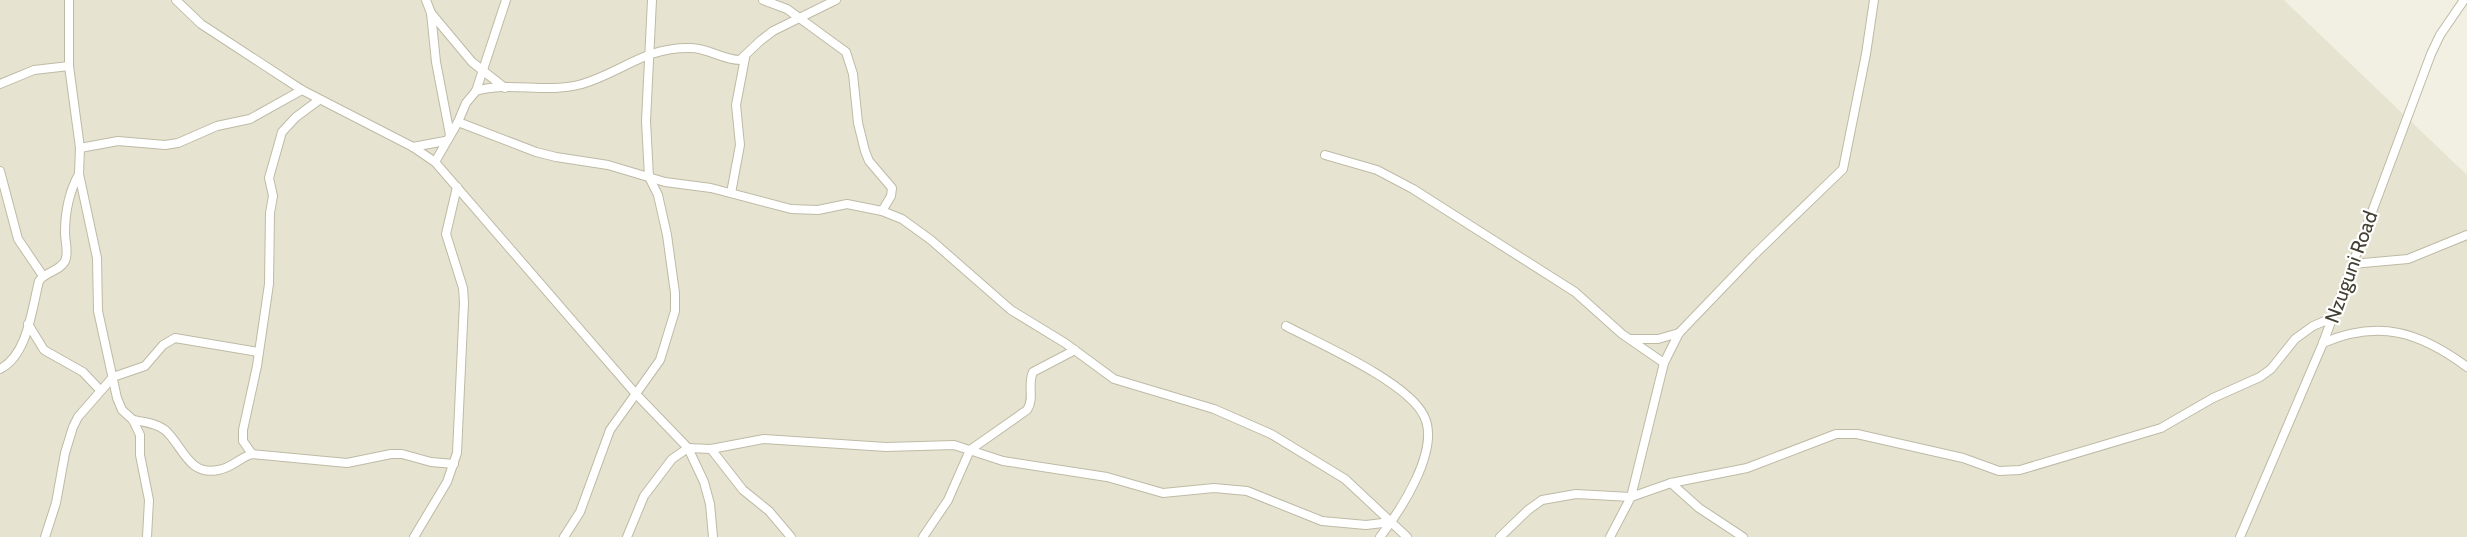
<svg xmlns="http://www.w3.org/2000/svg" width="2467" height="537" viewBox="0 0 2467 537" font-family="Cabin,sans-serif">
	<rect width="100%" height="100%" fill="#f2f0e3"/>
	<path fill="#e6e4d1" d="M0,0H2284L2467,175V537H0Z"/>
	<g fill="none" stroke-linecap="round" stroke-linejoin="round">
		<defs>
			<g id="minor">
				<path d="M69,0V66L80,148L79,174L97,258L98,311L117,398L122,410L133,420L140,435V455L149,500L147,537"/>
				<path d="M176,0L201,24L302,90L413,147L435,162L635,393L688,448L704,482L710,504L713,537"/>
				<path d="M426,0L431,13L436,62L450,135"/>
				<path d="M763,0L787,9L846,52L853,74L858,123L865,151L869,161L892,188L891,196L882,211"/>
				<path d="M431,13L472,62L505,88"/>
				<path d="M0,84L34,70L69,66"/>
				<path d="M476,91L506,0"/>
				<path d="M458,122L536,152L556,157L608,165L665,182L711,188L791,209L818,210L847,204L882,211L902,219L931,240L1011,310L1065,343L1114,379L1214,409L1271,434L1345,479L1407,537"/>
				<path d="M413,147L445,141"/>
				<path d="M80,148L118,141L165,145L178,143L217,126L250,119L302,90"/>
				<path d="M1325,155L1377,170L1413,189L1575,292L1622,334L1664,363"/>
				<path d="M435,162L458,122L466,103L476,91C510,81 547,94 582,84C623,72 644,47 691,48C708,48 723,60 740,60L760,41L773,31L836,0"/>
				<path d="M0,171L18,239L43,276"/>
				<path d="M731,193L740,145L736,105L745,58"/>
				<path d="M2352,264L2408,259L2467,235"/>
				<path d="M28,324L44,350L83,372L100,390"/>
				<path d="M1286,326C1320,344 1408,382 1424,416C1441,450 1400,511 1380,537"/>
				<path d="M1630,339H1658L1679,333"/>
				<path d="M2323,343C2379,319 2420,332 2467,367"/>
				<path d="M0,369C28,355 32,308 39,281C46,271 59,272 65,261C69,252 65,242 65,233C65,212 69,192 79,174"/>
				<path d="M133,420C144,422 156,423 165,430C183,446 188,476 218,470C232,468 239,458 252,454L347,463L391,454H402L431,462L454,464"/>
				<path d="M711,449L743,490L769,511L791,537"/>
				<path d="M252,454L243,441V430L257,366L269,284L270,213L273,196L269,178L282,132L296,117L319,100"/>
				<path d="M1671,483L1699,508L1743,537"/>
				<path d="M45,537L56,503L65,453L73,427L78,417L113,377L145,366L163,345L175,338L258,352"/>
				<path d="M414,537L447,482L457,453L464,302L463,288L446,234L457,187"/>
				<path d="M564,537L580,512L610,430L660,360L675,311V293L667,235L658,195L649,177L646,121L652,0"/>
				<path d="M627,537L644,496L672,459L688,448L711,449L764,439L886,447L954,445L1003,461L1107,477L1163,493L1214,488L1247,491L1322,521L1366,525L1391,522"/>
				<path d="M923,537L948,500L970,450L1027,410C1035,398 1027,385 1033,372L1075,350"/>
				<path d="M1500,537L1528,510L1542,500L1576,494L1631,497L1671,483L1747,468L1836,434H1857L1963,458L1999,471L2020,470L2161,428L2213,398L2260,377L2271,369L2295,339L2313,326L2332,318"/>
				<path d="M1610,537L1631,497L1664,363L1679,333L1754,255L1843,169L1866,54L1874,0"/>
				<path d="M2240,537L2323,343L2431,54L2440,35L2464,0"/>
			</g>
		</defs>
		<use href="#minor" stroke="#bebaa5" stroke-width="10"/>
		<use href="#minor" stroke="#fff" stroke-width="8"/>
	</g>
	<g text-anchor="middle" stroke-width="4.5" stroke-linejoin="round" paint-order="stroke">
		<g font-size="20" fill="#444133" stroke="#fff">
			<text transform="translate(2351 267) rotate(-70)" y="7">Nzuguni Road</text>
		</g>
	</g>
</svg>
